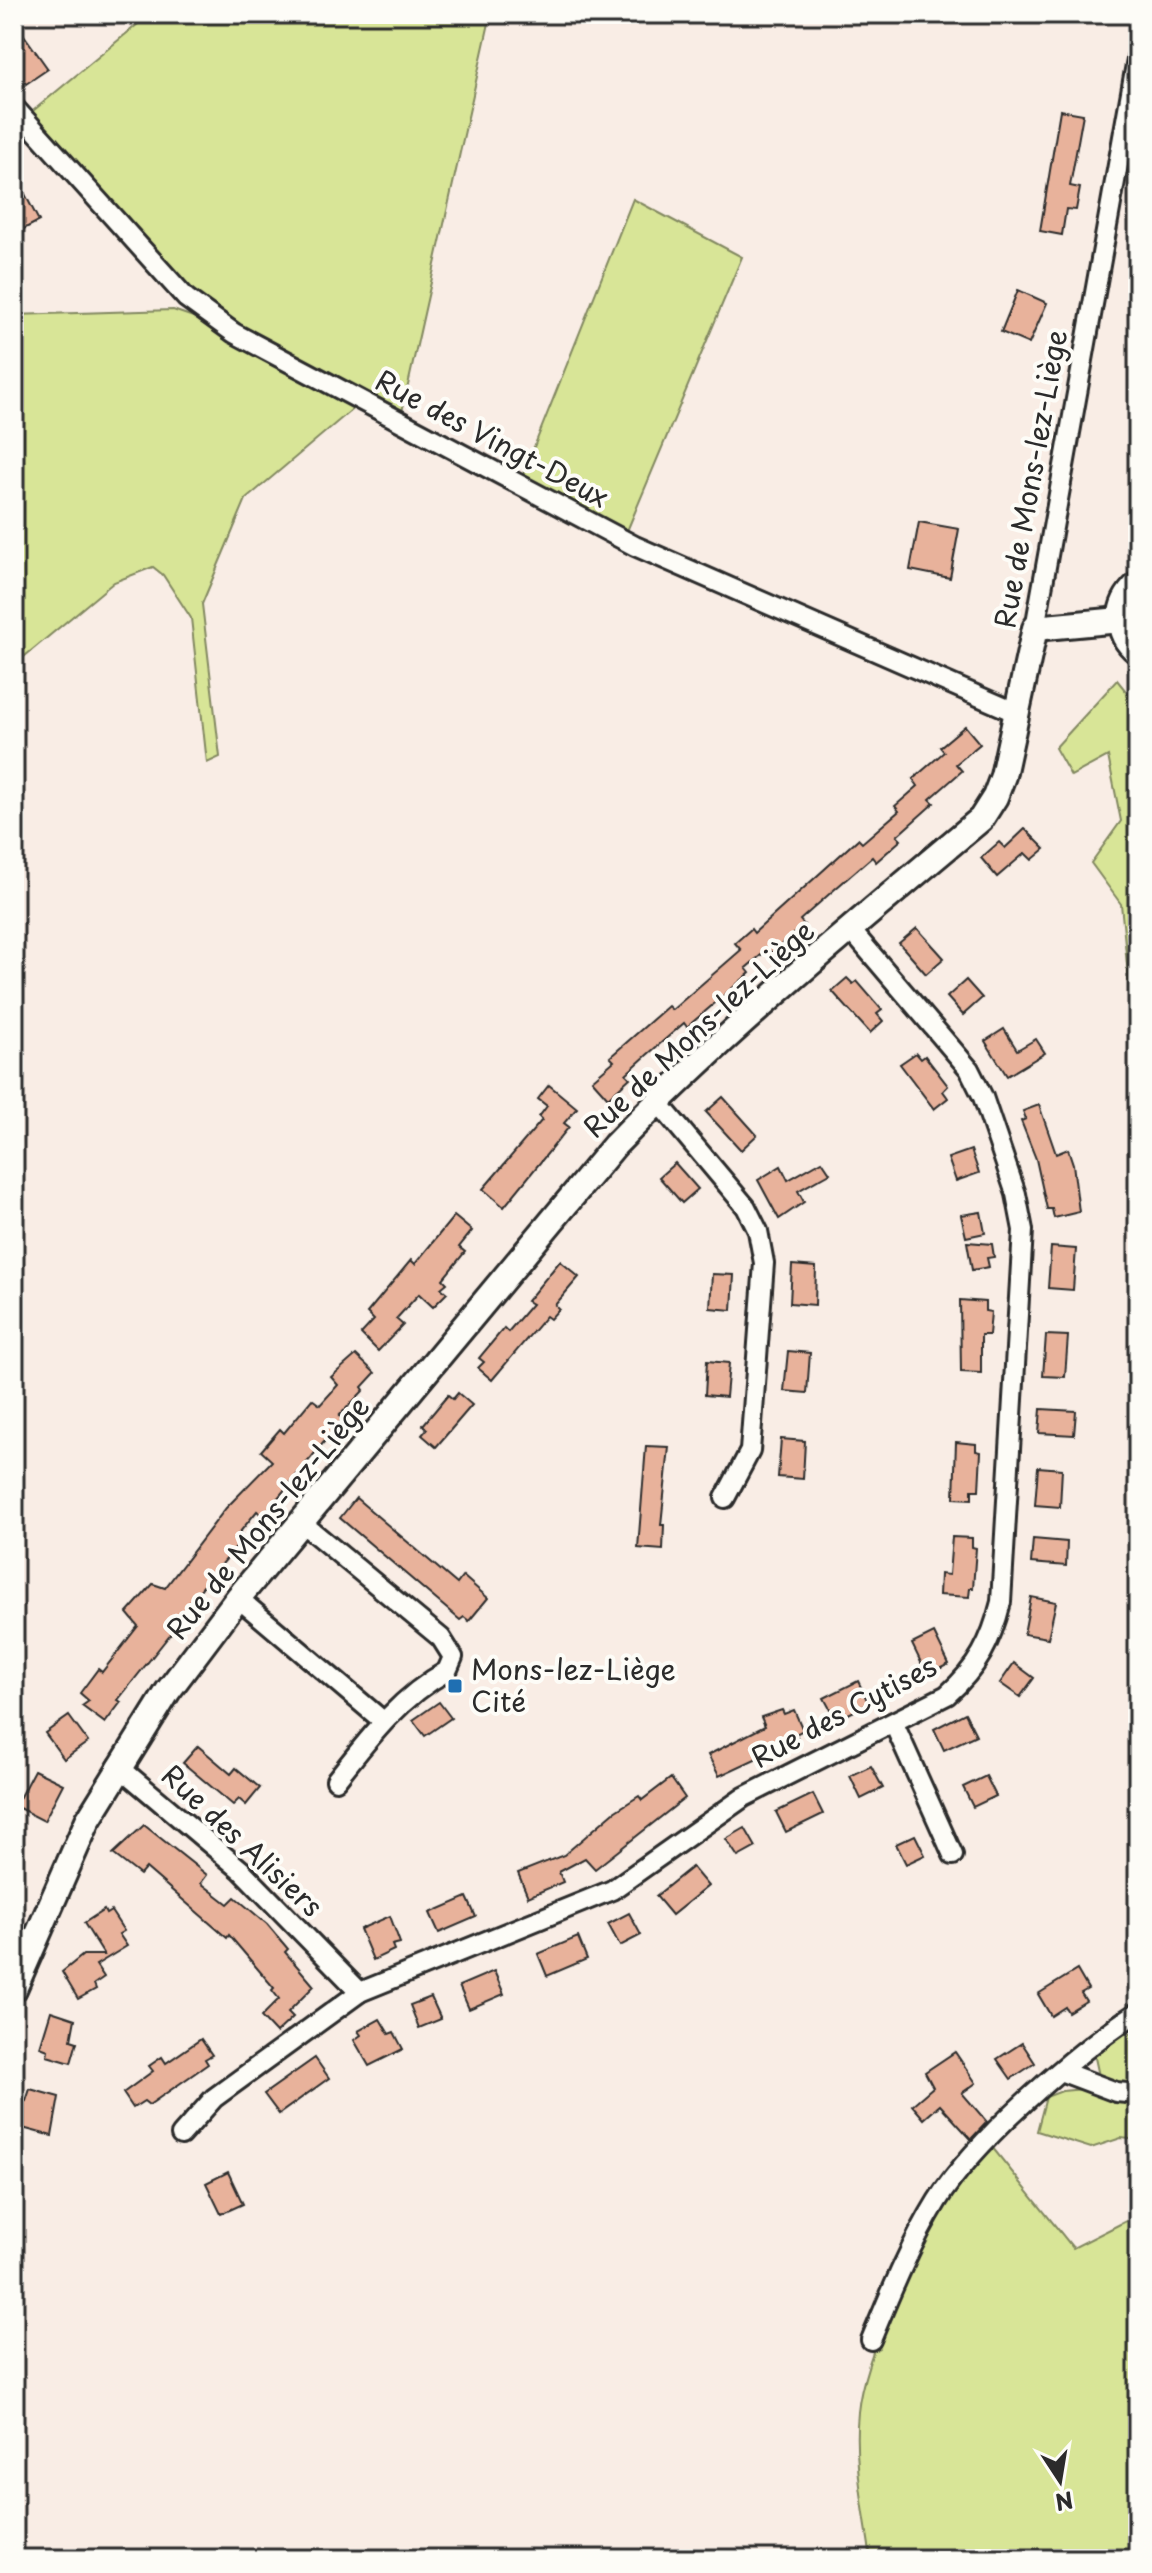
<svg xmlns="http://www.w3.org/2000/svg" width="1152" height="2573" viewBox="0 0 1152 2573" font-family="'Playpen Sans',sans-serif">
	<rect width="100%" height="100%" fill="#f9ede5"/>
	<filter id="ink" filterUnits="userSpaceOnUse"><feTurbulence type="fractalNoise" baseFrequency=".0125" numOctaves="2"/><feDisplacementMap in="SourceGraphic" scale="16" xChannelSelector="R" yChannelSelector="G"/><feConvolveMatrix kernelMatrix="1 2 1 2 8 2 1 2 1" color-interpolation-filters="sRGB"/></filter>
	<g filter="url(#ink)">
		<g fill="#d8e597" stroke="#828861" stroke-width="2">
			<path d="M150,14H491L402,412L276,353L195,293L28,115Z"/>
			<path d="M633,199L742,257L627,531L522,477Z"/>
			<path d="M173,310L205,321L355,407L246,499L202,604L220,757L207,763L191,618L163,575L153,567L114,582L14,665V315Z"/>
			<path d="M1117,680L1138,706V1075L1121,904L1091,863L1121,821L1108,756L1071,776L1055,748Z"/>
			<path d="M1122,2029L1138,2038V2140L1121,2138L1091,2148L1037,2131L1046,2097L1062,2091L1094,2088L1099,2076L1094,2053Z"/>
			<path d="M992,2147L1073,2248L1138,2215V2559H871C864,2510 853,2462 858,2412C863,2359 916,2242 947,2197C959,2179 977,2163 992,2147Z"/>
		</g>
		<g fill="#e8b29b" stroke="#2b2b2b" stroke-width="2">
			<path d="M14,21L48,69L26,84L14,68Z"/>
			<path d="M1060,110L1083,114L1070,186L1080,188L1076,210L1066,209L1062,235L1040,231Z"/>
			<path d="M14,173L39,221L14,234Z"/>
			<path d="M1018,290L1047,303L1029,344L1001,332Z"/>
			<path d="M919,522L959,529L950,578L910,570Z"/>
			<path d="M965,726L980,744L956,764L962,771L930,799L934,803L897,836L901,840L876,862L872,857L835,889L800,920L804,925L772,953L768,949L746,968L750,973L687,1027L684,1023L647,1055L626,1074L630,1078L608,1098L592,1080L614,1061L610,1057L668,1006L672,1010L741,950L735,943L751,929L754,933L858,839L862,843L899,811L895,806L918,786L913,779L944,752L940,747Z"/>
			<path d="M1025,829L1045,849L1032,860L1025,853L997,877L981,858L999,842L1005,848Z"/>
			<path d="M917,928L944,958L926,974L899,943Z"/>
			<path d="M847,978L853,984L857,981L882,1010L877,1014L883,1021L870,1033L832,991Z"/>
			<path d="M966,980L982,998L963,1015L947,997Z"/>
			<path d="M1004,1029L1017,1050L1036,1039L1045,1053L1007,1076L985,1041Z"/>
			<path d="M916,1053L921,1059L925,1056L948,1086L943,1091L948,1098L934,1109L900,1064Z"/>
			<path d="M549,1085L577,1108L564,1123L569,1127L504,1207L483,1189L542,1120L539,1117L547,1106L538,1099Z"/>
			<path d="M723,1097L757,1135L741,1150L706,1112Z"/>
			<path d="M1039,1105L1056,1154L1068,1149L1073,1164L1079,1212L1054,1218L1052,1209H1047L1036,1159L1021,1121L1026,1119L1023,1111Z"/>
			<path d="M971,1150L979,1173L956,1181L948,1158Z"/>
			<path d="M822,1161L830,1173L798,1191L804,1202L779,1219L758,1180L781,1166L788,1180Z"/>
			<path d="M675,1163L698,1189L682,1203L659,1177Z"/>
			<path d="M981,1212L985,1233L966,1237L961,1215Z"/>
			<path d="M454,1216L472,1231L459,1247L465,1252L443,1279L447,1283L441,1288L447,1293L433,1307L419,1294L396,1319L403,1325L378,1351L361,1334L374,1320L367,1313L411,1260L415,1264Z"/>
			<path d="M967,1242L992,1244L994,1257L987,1258L989,1267L972,1270Z"/>
			<path d="M1051,1247L1076,1249L1073,1290L1048,1288Z"/>
			<path d="M560,1261L579,1277L555,1305L559,1309L550,1319L546,1316L492,1380L478,1368L484,1362L479,1358L504,1328L508,1332L532,1304L527,1301Z"/>
			<path d="M792,1265L816,1267L815,1305L790,1303Z"/>
			<path d="M712,1274L734,1275L732,1310L710,1308Z"/>
			<path d="M960,1300L985,1302V1311L991,1312L989,1335H981V1373L961,1372Z"/>
			<path d="M1046,1335L1068,1336L1065,1377L1043,1376Z"/>
			<path d="M788,1351L810,1353L807,1393L784,1391Z"/>
			<path d="M356,1355L375,1373L362,1387L364,1390L339,1416L343,1419L263,1516L257,1511L235,1538L240,1543L187,1605L191,1608L118,1700L121,1702L105,1723L82,1706L89,1701L80,1693L98,1669L102,1672L138,1626L127,1613L153,1584L165,1588L226,1508L272,1461L261,1451L280,1429L284,1433L312,1399L320,1405L338,1385L331,1377Z"/>
			<path d="M707,1361L729,1363L726,1397L705,1395Z"/>
			<path d="M458,1393L472,1405L436,1447L422,1435L427,1429L423,1425L448,1395L453,1399Z"/>
			<path d="M1041,1409L1076,1411L1074,1435L1039,1433Z"/>
			<path d="M781,1439L805,1441L803,1479L778,1477Z"/>
			<path d="M956,1442L976,1444V1451L981,1452L979,1490H972V1499L954,1498Z"/>
			<path d="M646,1446L669,1447L661,1525H664L663,1550L638,1548Z"/>
			<path d="M1038,1467L1062,1469L1060,1507L1035,1505Z"/>
			<path d="M356,1498L457,1584L463,1576L488,1598L469,1621L464,1617L460,1620L340,1518Z"/>
			<path d="M952,1537L972,1538V1547L976,1548L973,1588H970L969,1597L939,1595L940,1574L949,1575Z"/>
			<path d="M1033,1539L1067,1542L1066,1566L1031,1563Z"/>
			<path d="M1031,1597L1056,1602L1048,1638L1024,1634Z"/>
			<path d="M934,1633L949,1664L927,1675L912,1644Z"/>
			<path d="M1014,1663L1034,1678L1020,1697L1000,1683Z"/>
			<path d="M858,1681L869,1704L836,1720L824,1698Z"/>
			<path d="M439,1702L451,1718L425,1736L413,1720Z"/>
			<path d="M782,1710L784,1714L794,1710L803,1730L796,1734L798,1739L719,1776L708,1755L765,1726L761,1717Z"/>
			<path d="M965,1713L976,1735L944,1750L934,1729Z"/>
			<path d="M69,1716L88,1742L64,1759L45,1733Z"/>
			<path d="M198,1746L231,1774L236,1768L260,1788L246,1805L239,1799L233,1805L183,1763Z"/>
			<path d="M871,1766L883,1788L861,1799L850,1776Z"/>
			<path d="M34,1770L63,1784L44,1821L15,1806Z"/>
			<path d="M986,1776L996,1796L973,1807L963,1787Z"/>
			<path d="M671,1778L685,1798L595,1869L585,1858L559,1872L563,1882L528,1897L518,1873L564,1855L614,1812L639,1796L642,1800Z"/>
			<path d="M813,1794L823,1814L786,1832L776,1812Z"/>
			<path d="M144,1825L207,1875L201,1883L228,1904L235,1897L267,1924L288,1949L285,1952L314,1986L288,2012L293,2017L276,2033L261,2017L279,1999L272,1990L274,1988L229,1935L227,1938L146,1868L140,1875L113,1854Z"/>
			<path d="M745,1828L756,1847L738,1857L726,1839Z"/>
			<path d="M915,1835L925,1855L906,1864L896,1844Z"/>
			<path d="M692,1867L708,1886L672,1915L656,1896Z"/>
			<path d="M467,1897L476,1917L439,1933L430,1913Z"/>
			<path d="M104,1910L106,1914L111,1911L124,1931L119,1934L127,1946L96,1965L104,1977L94,1984L96,1989L78,1999L62,1972L83,1955H104L84,1923Z"/>
			<path d="M629,1913L641,1935L620,1946L608,1924Z"/>
			<path d="M390,1916L400,1943L392,1945L394,1950L373,1960L360,1929Z"/>
			<path d="M578,1937L587,1959L547,1976L538,1954Z"/>
			<path d="M1077,1970L1088,1989L1081,1993L1086,2001L1068,2012L1065,2007L1051,2016L1038,1994Z"/>
			<path d="M494,1971L504,1994L469,2009L459,1986Z"/>
			<path d="M431,1997L441,2019L419,2028L410,2005Z"/>
			<path d="M51,2011L75,2019L71,2040L77,2042L71,2063L47,2056L48,2050L40,2047Z"/>
			<path d="M380,2019L389,2034L394,2032L403,2049L369,2066L354,2040L361,2035L358,2031Z"/>
			<path d="M201,2039L212,2055L205,2059L208,2064L149,2105L144,2101L133,2108L123,2093L153,2071L149,2066L162,2057L166,2063Z"/>
			<path d="M1022,2043L1035,2063L1011,2079L997,2059Z"/>
			<path d="M955,2052L976,2083L962,2093L987,2122L971,2139L940,2105L924,2119L912,2105L933,2087L925,2072Z"/>
			<path d="M315,2058L329,2078L279,2114L264,2094Z"/>
			<path d="M30,2089L59,2097L52,2136L15,2126L22,2100L26,2101Z"/>
			<path d="M228,2172L243,2204L221,2214L206,2183Z"/>
		</g>
		<g fill="none" stroke-linecap="round" stroke-linejoin="round">
			<defs>
				<g id="street">
					<path d="M14,107L186,298L234,333L635,546L1017,713"/>
					<path d="M1035,628L1138,53"/>
					<path d="M657,1101L746,1207L758,1231L764,1263L750,1451L725,1498"/>
					<path d="M302,1523L441,1638L453,1657L447,1671C400,1697 369,1738 336,1780"/>
					<path d="M238,1598L383,1721"/>
					<path d="M894,1724L953,1855"/>
					<path d="M118,1766L241,1870L360,1992"/>
					<path d="M1063,2072L1116,2092L1138,2094"/>
					<path d="M181,2135L214,2098L360,1992L612,1890L744,1797L947,1695C978,1667 991,1642 1001,1602L1023,1230L1016,1194L983,1097L969,1069L850,929"/>
					<path d="M871,2340C891,2292 910,2245 937,2201C974,2141 1078,2050 1138,2012"/>
				</g>
				<g id="secondary">
					<path d="M1138,584C1116,604 1114,633 1138,652"/>
					<path d="M14,1989L88,1820L168,1691L238,1598L615,1145C729,1028 856,924 981,819L995,797L1003,776L1035,628L1120,620"/>
				</g>
			</defs>
			<use href="#street" stroke="#2b2b2b" stroke-width="24"/>
			<use href="#secondary" stroke="#2b2b2b" stroke-width="30"/>
			<use href="#street" stroke="#fdfcf7" stroke-width="18"/>
			<use href="#secondary" stroke="#fdfcf7" stroke-width="24"/>
		</g>
	</g>
	<rect fill="#1f6fb2" stroke="#fdfcf7" stroke-width="3" x="447" y="1678" width="16" height="16" rx="4"/>
	<g text-anchor="middle" stroke-width="8" stroke-linejoin="round" paint-order="stroke">
		<g font-size="28" fill="#2b2b2b" stroke="#fdfcf7">
			<text transform="translate(492 439) rotate(28)" y="10">Rue des Vingt-Deux</text>
			<text transform="translate(1031 479) rotate(-80)" y="10">Rue de Mons-lez-Liège</text>
			<text transform="translate(699 1029) rotate(-43)" y="10">Rue de Mons-lez-Liège</text>
			<text transform="translate(268 1518) rotate(-51)" y="10">Rue de Mons-lez-Liège</text>
			<text transform="translate(844 1712) rotate(-28)" y="10">Rue des Cytises</text>
			<text transform="translate(242 1841) rotate(43)" y="10">Rue des Alisiers</text>
		</g>
		<g font-size="28" fill="#2b2b2b" stroke="#fdfcf7" text-anchor="start">
			<text x="471" y="1680">Mons-lez-Liège<tspan x="471" dy="32">Cité</tspan></text>
		</g>
	</g>
	<rect width="1152" height="2573" fill="none" stroke="#fdfcf7" stroke-width="48"/>
	<rect x="24" y="24" width="1104" height="2525" fill="none" stroke="#2b2b2b" stroke-width="3" filter="url(#ink)"/>
	<g transform="translate(1060 2481) rotate(168)" stroke="#fdfcf7" stroke-width="6" paint-order="stroke">
	<path d="M0-6L14 30L0 20L-14 30Z" fill="#2b2b2b"/>
	<text y="-12" font-size="22" font-weight="bold" text-anchor="middle" fill="#2b2b2b">N</text>
	</g>
</svg>
